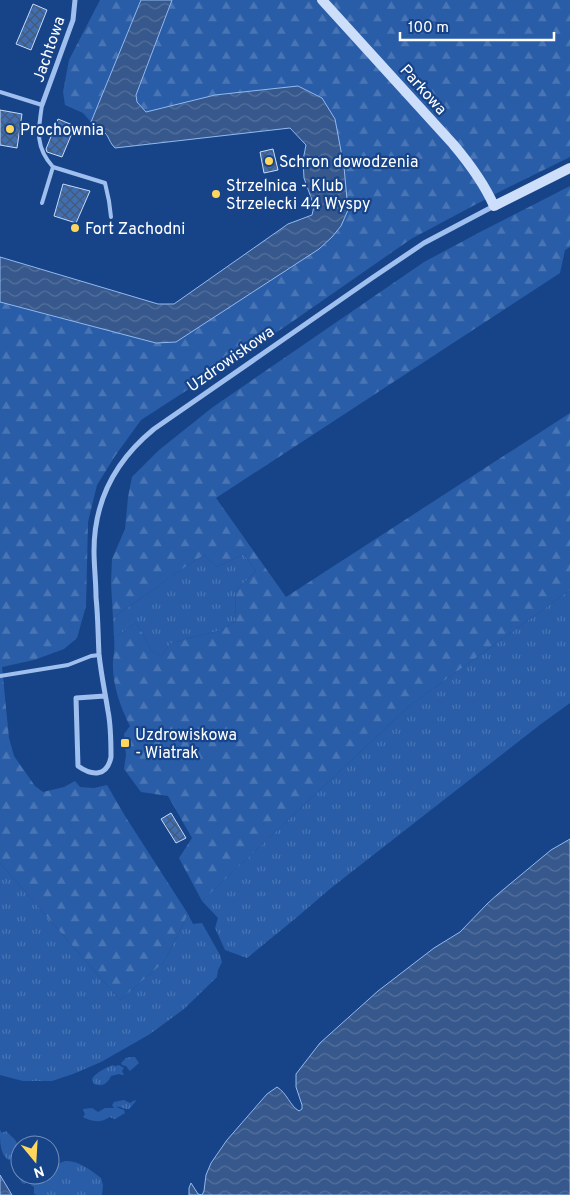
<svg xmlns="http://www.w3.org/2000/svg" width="570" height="1195" viewBox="0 0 570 1195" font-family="Overpass,sans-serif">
	<defs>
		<pattern id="grass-tufts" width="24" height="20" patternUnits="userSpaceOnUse" patternTransform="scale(1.25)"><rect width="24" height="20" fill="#295da8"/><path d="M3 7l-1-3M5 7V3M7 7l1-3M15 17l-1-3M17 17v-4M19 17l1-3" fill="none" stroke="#4975b5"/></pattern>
		<pattern id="forest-firs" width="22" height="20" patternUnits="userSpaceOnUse" patternTransform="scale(1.25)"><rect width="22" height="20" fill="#295da8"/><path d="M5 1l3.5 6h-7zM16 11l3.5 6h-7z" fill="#4975b5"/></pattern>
		<pattern id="water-waves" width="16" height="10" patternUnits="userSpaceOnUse" patternTransform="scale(1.25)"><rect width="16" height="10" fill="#37588c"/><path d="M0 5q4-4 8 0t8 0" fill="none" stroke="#55719d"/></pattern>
		<pattern id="building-cross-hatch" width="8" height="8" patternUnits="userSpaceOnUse" patternTransform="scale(1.25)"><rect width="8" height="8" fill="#3f6eb2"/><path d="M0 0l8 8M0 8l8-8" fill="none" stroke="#475a75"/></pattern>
	</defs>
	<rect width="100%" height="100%" fill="#174489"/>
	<g fill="url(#grass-tufts)">
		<path d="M244,554L256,571L235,592L236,621L219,631L189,638L170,644L161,656L151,651L146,639L136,623L114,638L113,618L188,565L204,555L217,567Z"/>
		<path d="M570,590V703L541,724L477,774L331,888L296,918L247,958L225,950L215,928L218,918L202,901L409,706Z"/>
		<path d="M0,863L120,1000L164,962L188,914L193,924L202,923L220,955L222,962L218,970L217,977L184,1009L150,1034L101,1062L73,1074L52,1081H23L0,1075Z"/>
		<path d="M131,1057H135L139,1063L130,1071L129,1070L126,1066L122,1065L121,1063L126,1058Z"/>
		<path d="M113,1065L115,1066L119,1065L124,1068L122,1071L124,1075H122L119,1074L111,1076C107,1084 103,1087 94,1084L92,1079C95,1073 107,1067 113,1065Z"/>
		<path d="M124,1100L130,1103L135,1100L136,1101L129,1109C124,1110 121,1106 116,1107L124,1110L125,1113L115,1119L109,1117C101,1124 90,1121 83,1117L85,1114L83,1110V1109L92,1108L98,1112L105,1108H114L112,1105L114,1102Z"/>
		<path d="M0,1130L2,1133L6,1131C11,1137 16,1138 18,1146L16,1147L18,1154L9,1160C0,1155 0,1141 0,1130Z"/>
		<path d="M20,1156V1175H29L27,1180V1182L25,1184L22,1183L12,1167C12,1162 16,1158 20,1156Z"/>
		<path d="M65,1161C78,1160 91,1170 101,1178L103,1185L102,1195H37L34,1194V1187L31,1185V1181L33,1176L50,1175V1167Z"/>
	</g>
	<g fill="url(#forest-firs)">
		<path d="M100,0H141L91,122L83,113L65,105L63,92L69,60Z"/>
		<path d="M172,0H570V157L501,191L411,239L286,326L141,420L115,456L97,485L88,522L86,606L77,638L64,649L34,660L2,667L9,738L14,756L35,786L43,792L64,787L75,781L80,787L94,788L107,785L125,816L188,914L164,962L120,1000L0,863V302L156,343L176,342L347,210L344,167L335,120L215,95L146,112L137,102L136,95Z"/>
		<path d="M570,186V247L565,250L560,273L216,498L286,597L570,413V590L409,706L202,901L179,858L192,838L168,796L141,792L124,769L126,755L124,734L130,726C120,706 112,684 113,661C114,653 115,647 114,638L136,623L146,639L151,651L161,656L170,644L189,638L219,631L236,621L235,592L256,571L244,554L217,567L204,555L188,565L113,618L111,583L112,559L125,529L128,497L132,477L159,450L213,407L424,262L482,231Z"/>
	</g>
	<g fill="url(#water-waves)" stroke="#91b9f1">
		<path d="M141,0H172L136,95L137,102L146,112L215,95L298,86L322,98L335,119L344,167L348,210L341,226L332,237L319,249L176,342L156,343L0,302V257L158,304H174L288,224L312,215L314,206L304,178L303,160L306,145L290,128L115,148C111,144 110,141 108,137C104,130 97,127 91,122Z"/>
		<path d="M570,839V1195H189V1188L191,1183L198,1194L202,1195L204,1191L206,1175L211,1163L227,1140L267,1094L277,1087C287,1093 290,1106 299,1111L302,1109V1105L296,1087V1074L320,1043L378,991L434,948L460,932L488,903L498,894L551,850Z"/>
		<path d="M0,1175L12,1195H0Z"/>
	</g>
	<g fill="url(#building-cross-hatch)" stroke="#c5dbfa">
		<path d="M33,4L47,10L31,50L16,44Z"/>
		<path d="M0,110L22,114L17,148L0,145Z"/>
		<path d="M58,119L75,126L62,157L47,152L46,149Z"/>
		<path d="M273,149L278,170L264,173L260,152Z"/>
		<path d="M63,184L90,191L76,223L54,216Z"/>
		<path d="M171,813L186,838L176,843L161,819Z"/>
	</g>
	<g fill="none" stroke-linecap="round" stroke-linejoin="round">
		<g stroke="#9fbfee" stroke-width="4">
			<path d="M0,92L42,105C38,131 35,147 53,167L42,203"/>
			<path d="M53,167L105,183L109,201L111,217"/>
			<path d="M0,676L68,665L91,656L99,655"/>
		</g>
		<g stroke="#9fbfee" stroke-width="5">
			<path d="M42,105L73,20L75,0"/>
			<path d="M105,696L76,698L78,766C92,776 107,777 111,757C111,742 111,726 108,711C105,692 101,674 99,654C98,635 98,616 96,597C96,582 94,566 94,551C94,501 116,460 154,429L372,278L424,243L494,206"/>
		</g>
		<path stroke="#ccdefa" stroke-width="10" d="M322,0L453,144C469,163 484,183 494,206L570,168"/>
	</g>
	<g fill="#ffd75c" stroke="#174489" stroke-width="2">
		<circle cx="10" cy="129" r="5"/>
		<circle cx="269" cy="161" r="5"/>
		<circle cx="216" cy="194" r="5"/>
		<circle cx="75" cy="228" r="5"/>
		<rect x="120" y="738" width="10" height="10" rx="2.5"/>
	</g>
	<g text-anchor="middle" stroke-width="4.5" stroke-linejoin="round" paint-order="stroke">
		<g font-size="16" fill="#fff" stroke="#174489">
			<text transform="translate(48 49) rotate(-71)" y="6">Jachtowa</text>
			<text transform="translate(424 89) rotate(48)" y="6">Parkowa</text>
			<text transform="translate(230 358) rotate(-35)" y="6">Uzdrowiskowa</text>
		</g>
		<g font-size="16" fill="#fff" stroke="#174489" text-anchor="start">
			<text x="20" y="135">Prochownia</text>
			<text x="279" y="167">Schron dowodzenia</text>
			<text x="226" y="191">Strzelnica - Klub<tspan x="226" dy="18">Strzelecki 44 Wyspy</tspan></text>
			<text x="85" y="234">Fort Zachodni</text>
			<text x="135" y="740">Uzdrowiskowa<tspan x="135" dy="18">- Wiatrak</tspan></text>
		</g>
	</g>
	<g transform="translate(35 1160) rotate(162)"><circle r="24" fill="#174489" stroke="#748fb8"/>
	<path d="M0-4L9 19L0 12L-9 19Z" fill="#ffd75c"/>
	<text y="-8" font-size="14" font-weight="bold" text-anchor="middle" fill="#ffffff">N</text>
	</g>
	<path d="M400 32v8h154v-8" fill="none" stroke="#ffffff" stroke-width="2.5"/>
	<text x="408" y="32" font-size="15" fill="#ffffff" stroke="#174489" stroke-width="4" paint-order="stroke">100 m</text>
</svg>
